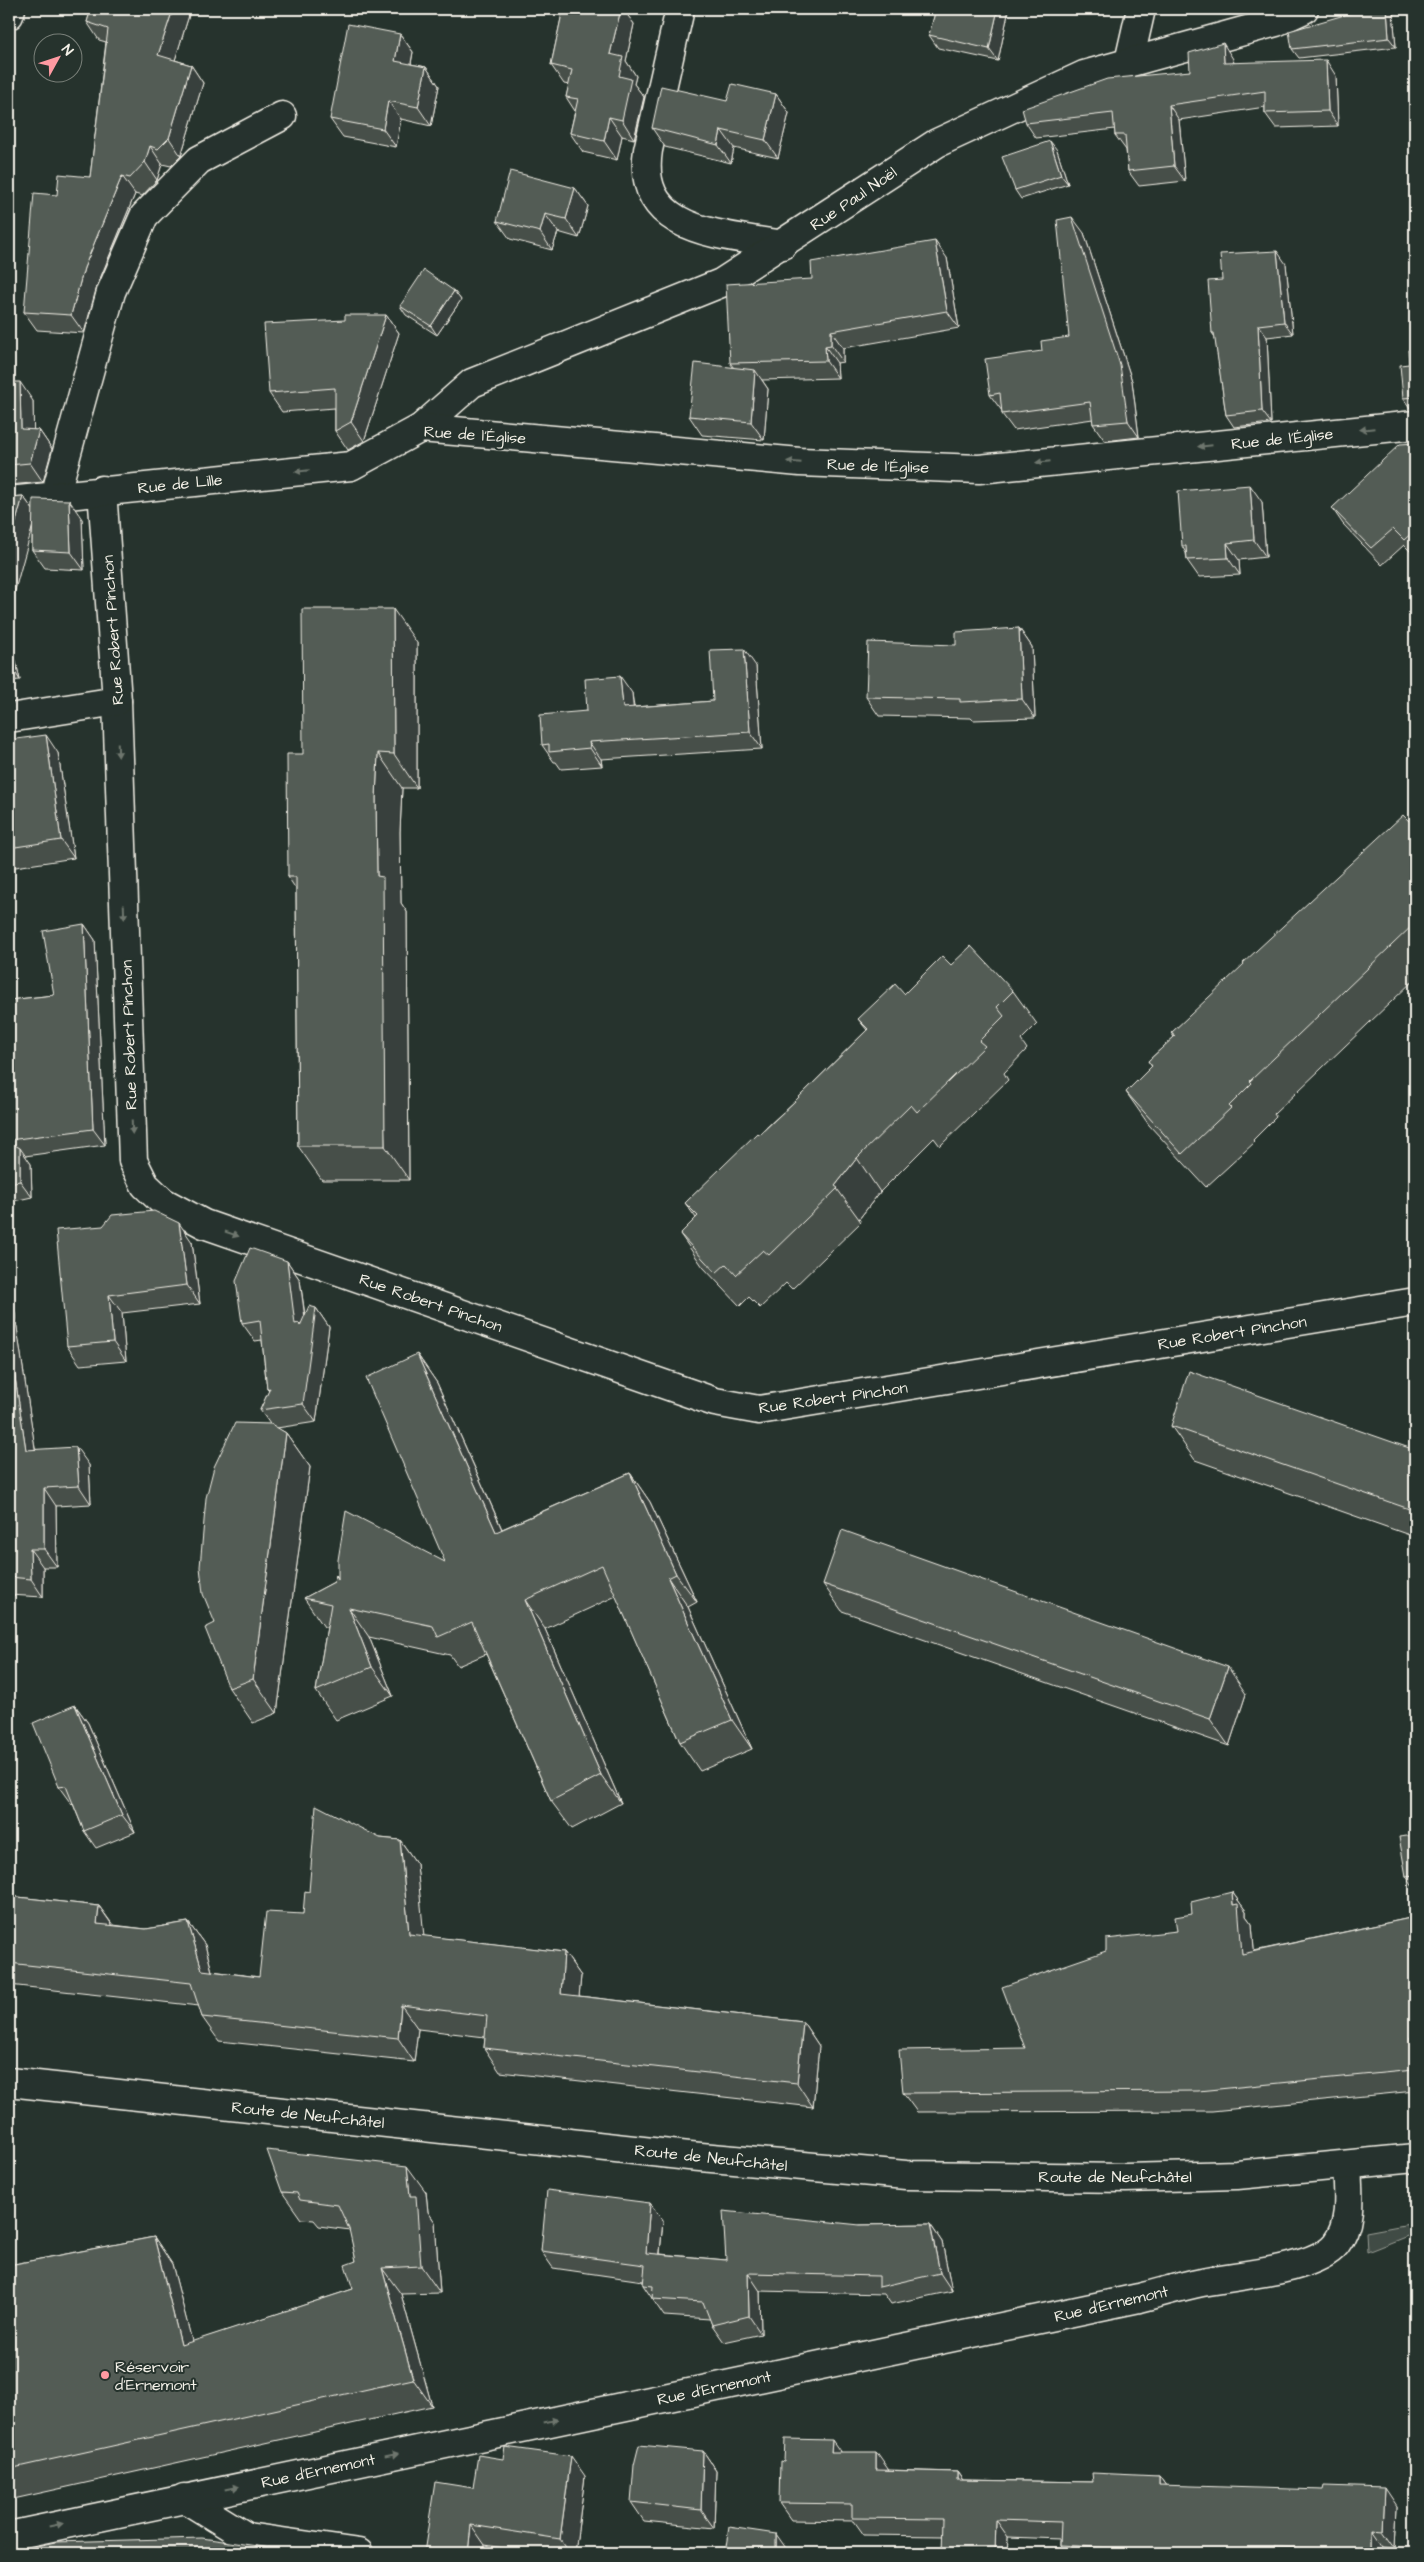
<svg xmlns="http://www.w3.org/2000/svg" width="1424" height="2562" viewBox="0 0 1424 2562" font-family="'Architects Daughter',sans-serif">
	<rect width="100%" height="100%" fill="#26332d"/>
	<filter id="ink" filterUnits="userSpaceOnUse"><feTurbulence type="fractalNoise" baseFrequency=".02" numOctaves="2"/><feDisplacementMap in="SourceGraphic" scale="10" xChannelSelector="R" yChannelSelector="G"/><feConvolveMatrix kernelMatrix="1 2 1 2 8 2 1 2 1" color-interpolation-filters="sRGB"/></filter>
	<g filter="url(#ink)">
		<path fill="#414b45" stroke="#9a9e96" d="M1415,2223V2233L1367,2252L1366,2232Z"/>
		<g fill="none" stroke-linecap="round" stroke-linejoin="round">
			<defs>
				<g id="minor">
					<path d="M680,9L648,150C635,234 723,234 783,245"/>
					<path d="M9,15L11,9"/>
					<path d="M1129,62L1141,9"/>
					<path d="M421,428L472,383L721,283L937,143L1084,75L1276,22L1304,9"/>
					<path d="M102,490L117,701L133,1161L145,1185L163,1202L204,1224L715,1402L759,1410L1415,1302"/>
					<path d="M55,496L111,292L144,216L199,160L282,116"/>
					<path d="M9,501L351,466L421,428L800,462L979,469L1415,425"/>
					<path d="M9,718L117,701"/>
					<path d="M184,2498L247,2537L359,2553"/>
					<path d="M9,2536L1139,2298C1160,2293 1181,2286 1202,2282C1236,2275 1314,2271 1336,2244C1353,2222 1348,2191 1347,2166"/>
				</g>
				<path id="secondary" d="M9,2082L689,2156L906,2175L1126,2178L1237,2175L1415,2158"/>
			</defs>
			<use href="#minor" stroke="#f4f1e8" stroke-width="31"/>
			<use href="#secondary" stroke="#f4f1e8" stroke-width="31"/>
			<use href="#minor" stroke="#26332d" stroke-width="28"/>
			<use href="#secondary" stroke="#26332d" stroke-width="28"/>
		</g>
		<g fill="#474f49" stroke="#f4f1e8">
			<path d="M91,9H188L190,12L175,60L191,65L203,83L181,156L171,166L162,164L157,180L142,196L135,194L97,286L84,333L37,330L24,312L57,195L90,177L106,42L99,40L87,22Z"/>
			<path d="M563,9H623L634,24L626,61L636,76L634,84L644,97L634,139L622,136L617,160L583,152L570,133L575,111L566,97L569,85L564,84L551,65Z"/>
			<path d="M936,9H1009L998,61L938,48L929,35Z"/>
			<path d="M1365,9H1390L1393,12L1396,47L1299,58L1292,49Z"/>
			<path d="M400,34L413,52L411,64L426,67L439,86L431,126L401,119L396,147L343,137L330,119Z"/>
			<path d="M1233,59L1234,63L1336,76L1338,126L1276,128L1265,113V107L1179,120L1185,181L1139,186L1128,171L1126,150L1115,135V129L1036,138L1026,123L1190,71Z"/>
			<path d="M776,94L789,113L778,158L734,148L731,163L665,147L652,128L727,101Z"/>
			<path d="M1057,150L1068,184L1021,199L1015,190Z"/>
			<path d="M575,188L588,206L579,238L558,232L552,250L510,239L497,221Z"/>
			<path d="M1084,233L1132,381L1139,437L1105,441L1093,424V419L1014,430L1002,414V411L990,395L1042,351L1069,337Z"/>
			<path d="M947,258L959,328L843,348V362L837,363L838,378L762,380L768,389L764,440L702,435L689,416L734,368L730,363L812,279Z"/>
			<path d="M1286,264L1293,334L1267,337L1271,423L1234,427L1226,415L1215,337L1212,333L1222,280Z"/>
			<path d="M454,291L461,300L437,335L406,315L400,306Z"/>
			<path d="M386,315L399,333L364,441L348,450L335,431V408L282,412L269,393Z"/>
			<path d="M1415,350V407L1410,408L1403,398L1409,364Z"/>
			<path d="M9,382L33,401V430H39L52,449L43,482L9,485Z"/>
			<path d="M1415,443V556L1404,545L1382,565L1343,524L1332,508Z"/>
			<path d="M23,496L33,510L82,519L84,570L45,568L32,550V526L10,608H9V497Z"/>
			<path d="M1262,502L1266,557L1239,560L1240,575L1199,577L1187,560L1186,553L1182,546Z"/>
			<path d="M1019,628L1032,647L1035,718L973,720L971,718L879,716L866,697L956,645Z"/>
			<path d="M9,630L20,680L9,681Z"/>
			<path d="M417,643V788H402L400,832L401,903L407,912L409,1180H322L298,1146L296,889L288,877L303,754Z"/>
			<path d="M756,666L762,749L601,759L602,766L561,769L556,762H554L542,745L632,693L634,707L713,701Z"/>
			<path d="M9,740L58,753L74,858L9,868Z"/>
			<path d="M1415,815V979L1274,1114L1276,1117L1253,1140L1255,1142L1206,1187L1149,1125L1126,1092L1152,1067L1148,1061L1174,1037L1171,1033Z"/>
			<path d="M84,924L95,940L105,1145L25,1156L31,1164L32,1197L9,1202V1000L54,995Z"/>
			<path d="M951,965L1013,991L1037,1024L1021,1040L1027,1049L1004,1073L1008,1080L940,1146L934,1138L880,1192L859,1219L861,1222L792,1289L786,1283L760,1308L749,1297L740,1306L703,1267L680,1234L696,1218L685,1203L795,1101L867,1030L858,1019L904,994Z"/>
			<path d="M103,1226L192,1242L200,1304L122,1313L126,1361L80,1365L67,1346Z"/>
			<path d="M287,1261L300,1280L305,1315L316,1308L329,1327L316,1422L277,1428L286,1433L310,1467L277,1713L253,1723L229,1688L215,1623L270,1424L260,1410L269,1391L267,1389L262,1340L255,1341L242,1323Z"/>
			<path d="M9,1295L13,1301L35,1449L89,1465L91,1504L56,1506L57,1567H43V1597L9,1595Z"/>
			<path d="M417,1354L437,1383L502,1529L630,1473L650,1502L697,1602L688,1607L752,1749L700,1771L680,1742L616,1596L545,1629L621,1803L572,1829L551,1801L486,1654L458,1666L450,1655L369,1637L393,1696L336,1720L316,1691L327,1627H324L304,1598L334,1582L336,1575L338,1578L445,1562Z"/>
			<path d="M1171,1426L1415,1450V1537L1195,1460Z"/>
			<path d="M823,1584L1246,1694L1229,1746L842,1611Z"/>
			<path d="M75,1705L88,1723L135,1832L96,1848L84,1831L73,1804L72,1805L59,1787Z"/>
			<path d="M1415,1835V1890L1406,1876Z"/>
			<path d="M380,1838L400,1840L417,1864L423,1936L564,1952L581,1976L579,1996L803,2022L819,2046L813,2107L500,2072L484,2048L485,2037L418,2029L414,2062L219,2041L202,2017L199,2006L9,1985V1896L99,1906L113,1925L146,1929L188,1922L205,1945L212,1971L259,1977L303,1914L309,1892Z"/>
			<path d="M1232,1892L1246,1911V1916L1252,1924L1254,1951L1415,1917V2091L1212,2111L917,2112L903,2093L1025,2048L1177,1931L1192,1914Z"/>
			<path d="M282,2192H426L428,2212L435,2222L440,2293L401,2294L432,2406L9,2500V2265L154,2237L172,2264L192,2342L353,2289L356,2261L350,2230L319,2226L314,2220L301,2219Z"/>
			<path d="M650,2203L663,2221L660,2254L726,2260L860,2225L930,2224L942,2242L952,2291L891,2304L884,2294L760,2291L761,2334L724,2342L712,2325L710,2319L664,2316L643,2285V2281L553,2268L541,2251Z"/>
			<path d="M703,2451L716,2470L714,2528L644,2521L631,2502Z"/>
			<path d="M841,2452L888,2469V2470L957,2472L963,2480L1093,2482L1159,2476L1166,2486L1397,2506L1395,2547L1384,2546V2553H1066L1060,2545V2539L1008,2537L1007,2553H942L943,2536L864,2535L854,2521L791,2520L779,2503Z"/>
			<path d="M585,2476L575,2553H536L485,2545L424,2553L473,2488Z"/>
		</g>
		<g fill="#39403c" stroke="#f4f1e8">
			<path d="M173,9H188L190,12L171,73L158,55Z"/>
			<path d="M621,9H623L634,24L626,61L636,76L634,84L644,97L634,139L622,120L619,76L610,54Z"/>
			<path d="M998,9H1009L998,61L989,49Z"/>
			<path d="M1387,9H1390L1393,12L1396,47L1389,38Z"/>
			<path d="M400,34L413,52L408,79L395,61Z"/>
			<path d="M1223,43L1233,59L1235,78L1224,63Z"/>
			<path d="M1326,60L1336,76L1338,126L1328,111Z"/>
			<path d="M191,65L203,83L181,156L169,138Z"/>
			<path d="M426,67L439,86L431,126L418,107Z"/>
			<path d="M776,94L789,113L778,158L765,140Z"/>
			<path d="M388,101L401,119L396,147L383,129Z"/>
			<path d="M1169,105L1179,120L1185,181L1174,166Z"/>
			<path d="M609,117L622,136L617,160L604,141Z"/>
			<path d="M721,130L734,148L731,163L718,145Z"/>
			<path d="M1050,141L1057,150L1068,184L1061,175Z"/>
			<path d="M150,146L162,164L157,180L145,162Z"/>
			<path d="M122,176L135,194L97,286L84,333L71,315L84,268Z"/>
			<path d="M575,188L588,206L579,238L566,219Z"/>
			<path d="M545,214L558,232L552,250L540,232Z"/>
			<path d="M1072,217L1084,233L1132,381L1139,437L1128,421Z"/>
			<path d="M935,241L947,258L959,328L947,311Z"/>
			<path d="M1277,251L1286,264L1293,334L1284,322Z"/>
			<path d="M454,291L461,300L437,335L431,326Z"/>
			<path d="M386,315L399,333L364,441L351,422Z"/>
			<path d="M1258,325L1267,337L1271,423L1262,411Z"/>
			<path d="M831,331L843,348V362L831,345Z"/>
			<path d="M825,346L837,363L838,378L826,361Z"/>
			<path d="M755,370L768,389L764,440L751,422Z"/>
			<path d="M20,382L33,401L34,447L21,429Z"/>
			<path d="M39,430L52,449L43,482L30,463Z"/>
			<path d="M1250,485L1262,502L1266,557L1254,540Z"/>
			<path d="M23,496L36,514L10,608L9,606V547Z"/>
			<path d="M69,500L82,519L84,570L71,552Z"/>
			<path d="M1227,543L1239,560L1240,575L1228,558Z"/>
			<path d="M393,609L417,643V788L394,754Z"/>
			<path d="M1019,628L1032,647L1035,718L1022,699Z"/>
			<path d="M9,630L20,680L9,663Z"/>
			<path d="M744,649L756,666L762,749L750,732Z"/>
			<path d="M620,676L632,693L635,725L623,708Z"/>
			<path d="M46,735L58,753L74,858L61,840Z"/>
			<path d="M589,742L601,759L602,766L590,748Z"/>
			<path d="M378,753L402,788L400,832L401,903L407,912L409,1180L385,1146L377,876L376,798Z"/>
			<path d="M84,924L95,940L105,1145L93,1129Z"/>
			<path d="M20,1148L31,1164L32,1197L20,1181Z"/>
			<path d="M857,1158L880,1192L859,1219L835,1186Z"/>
			<path d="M179,1223L192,1242L200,1304L187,1285Z"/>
			<path d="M287,1261L300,1280L307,1333L316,1308L329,1327L316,1422L303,1404Z"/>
			<path d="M9,1272L12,1293L9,1288Z"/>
			<path d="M9,1295L13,1301L38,1468L26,1450L9,1338Z"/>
			<path d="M109,1295L122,1313L126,1361L113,1342Z"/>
			<path d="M417,1354L437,1383L516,1561L496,1532Z"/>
			<path d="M286,1433L310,1467L277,1713L253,1679Z"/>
			<path d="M76,1447L89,1465L91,1504L79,1486Z"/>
			<path d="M630,1473L650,1502L697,1602L676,1574Z"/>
			<path d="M44,1488L56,1506L57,1567L44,1549Z"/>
			<path d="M30,1549L43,1567V1597L31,1579Z"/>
			<path d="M668,1578L688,1607L752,1749L732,1720Z"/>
			<path d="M525,1600L545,1629L621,1803L601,1775Z"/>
			<path d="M349,1608L369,1637L393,1696L372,1667Z"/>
			<path d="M1228,1667L1246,1694L1229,1746L1210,1719Z"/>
			<path d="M75,1705L88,1723L135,1832L122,1815Z"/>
			<path d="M400,1840L417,1864L426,1958L409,1934Z"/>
			<path d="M1232,1892L1246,1911V1916L1252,1924L1256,1973L1242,1954L1233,1905Z"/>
			<path d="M99,1906L115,1929L97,1924Z"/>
			<path d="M188,1922L205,1945L218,1994L202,1970Z"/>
			<path d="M564,1952L581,1976L577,2018L561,1994Z"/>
			<path d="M401,2005L418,2029L414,2062L398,2038Z"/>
			<path d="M803,2022L819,2046L813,2107L797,2083Z"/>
			<path d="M1410,2038L1415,2045V2072L1414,2070Z"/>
			<path d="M407,2166L426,2192L428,2212L435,2222L440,2293L421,2266L410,2196Z"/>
			<path d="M650,2203L663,2221L658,2271L646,2253Z"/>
			<path d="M930,2224L942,2242L952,2291L940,2273Z"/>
			<path d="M154,2237L172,2264L200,2372L181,2345Z"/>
			<path d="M382,2268L401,2294L432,2406L413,2379Z"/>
			<path d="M748,2273L760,2291L761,2334L749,2316Z"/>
			<path d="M832,2440L844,2457L831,2452Z"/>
			<path d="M703,2451L716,2470L714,2528L701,2510Z"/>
			<path d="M876,2452L888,2469V2487L876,2470Z"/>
			<path d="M571,2456L585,2476L575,2553H570L560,2539Z"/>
			<path d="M957,2472L969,2490L957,2480Z"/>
			<path d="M1159,2476L1171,2493L1159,2485Z"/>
			<path d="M1385,2488L1397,2506L1395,2547L1383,2530Z"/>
			<path d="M996,2520L1008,2537L1007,2553H995Z"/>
			<path d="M471,2525L485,2545L484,2553H468Z"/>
			<path d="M1372,2529L1384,2546V2553H1374L1372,2550Z"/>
			<path d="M776,2534L788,2551V2553H776Z"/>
			<path d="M1274,2547L1278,2553H1273Z"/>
		</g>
		<g fill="#525c55" stroke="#f4f1e8">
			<path d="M91,9H173L158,55L191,65L169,138L158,149L150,146L145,162L130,178L122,176L84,268L71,315L24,312L34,193L57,195L59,174L90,177L108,29L87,22Z"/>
			<path d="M563,9H621L610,54L623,57L619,76L631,79L622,120L609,117L604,141L570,133L578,99L566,97L572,70L551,65Z"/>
			<path d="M936,9H998L989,49L929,35Z"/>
			<path d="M1365,9H1387L1389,38L1292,49L1289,31Z"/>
			<path d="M348,24L400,34L395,61L426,67L418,107L388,101L383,129L330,119Z"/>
			<path d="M1223,43L1224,63L1326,60L1328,111L1265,113V91L1169,105L1174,166L1128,171L1125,135H1115L1113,113L1026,123L1022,109L1107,79L1190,71L1189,53Z"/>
			<path d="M732,84L776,94L765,140L721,130L718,145L652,128L661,86L727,101Z"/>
			<path d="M1050,141L1061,175L1015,190L1002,157Z"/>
			<path d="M510,171L575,188L566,219L545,214L540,232L497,221Z"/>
			<path d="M1072,217L1120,365L1128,421L1093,424L1090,402L1002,414L1000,393L990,395L985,359L1042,351L1041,341L1069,337L1057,220Z"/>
			<path d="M935,241L947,311L831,331V345L825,346L826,361L730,363L726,284L812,279L811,262Z"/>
			<path d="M1277,251L1284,322L1258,325L1262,411L1226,415L1214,333H1212L1208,281L1222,280L1220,254Z"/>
			<path d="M424,270L454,291L431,326L400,306Z"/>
			<path d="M345,315H386L351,422L335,431V388L269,393L264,324L345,320Z"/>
			<path d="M1408,350H1415V397L1403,398L1400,365L1409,364Z"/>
			<path d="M695,363L755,370L751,422L689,416Z"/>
			<path d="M9,382H20L21,429L39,430L30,463L9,465Z"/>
			<path d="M1415,443V530L1404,540L1393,529L1371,548L1332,508L1400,444Z"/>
			<path d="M1250,485L1254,540L1227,543L1228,558L1187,560L1186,546H1182L1178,491Z"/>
			<path d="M23,496L9,547V497Z"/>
			<path d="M33,499L69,500L71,552L32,550Z"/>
			<path d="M302,609H393L394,754L378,753L376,798L377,876L383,877L385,1146H298L296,877H288L287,754H303Z"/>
			<path d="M1019,628L1022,699L960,702V699L866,697L868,642L956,645V632Z"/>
			<path d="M744,649L750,732L589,742L590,748L549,752V744L542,745L540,715L587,711L585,679L620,676L623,708L713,701L710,650Z"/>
			<path d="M46,735L61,840L9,848V740Z"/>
			<path d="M1403,815L1409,821L1415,815V923L1250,1081L1252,1083L1229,1106L1231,1108L1182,1154L1126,1092L1152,1066L1148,1061L1175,1036L1171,1033L1244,964L1243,963Z"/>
			<path d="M84,924L93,1129L9,1140V1000L54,995L43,931Z"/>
			<path d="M971,946L1013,991L997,1007L1004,1016L979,1041L985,1046L917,1112L911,1105L857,1158L835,1186L838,1188L769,1255L763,1250L736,1275L726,1264L716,1273L680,1234L698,1216L685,1203L757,1133L759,1135L795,1101L868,1029L858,1019L895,984L904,994L942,956L951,965Z"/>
			<path d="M9,1142L20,1148V1181L9,1183Z"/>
			<path d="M154,1211L179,1223L187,1285L109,1295L113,1342L67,1346L56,1230L103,1226L112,1215Z"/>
			<path d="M250,1248L287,1261L295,1324L299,1323L300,1326L309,1306L316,1308L303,1404L260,1410L270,1388L267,1389L260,1320L242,1323L236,1281Z"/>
			<path d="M9,1338L26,1450L76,1447L79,1486L44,1488V1549H30L31,1579L9,1577Z"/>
			<path d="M417,1354L496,1532L630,1473L676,1574L668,1578L732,1720L680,1742L602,1565L525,1600L601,1775L551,1801L472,1622L438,1637L433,1626L349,1608L372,1667L316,1691L331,1604L304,1598L334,1582L336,1575L338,1580V1560L346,1511L445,1562L366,1378Z"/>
			<path d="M1189,1371L1415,1450V1511L1171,1426Z"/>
			<path d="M235,1423L271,1424L286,1433L253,1679L229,1688L205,1628L215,1623L203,1594L200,1567L206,1498L214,1467Z"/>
			<path d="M842,1530L1228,1667L1210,1719L823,1584Z"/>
			<path d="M75,1705L122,1815L84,1831L66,1786L59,1787L33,1723Z"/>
			<path d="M316,1805L380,1838L400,1840L409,1934L564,1952L561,1994L803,2022L797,2083L484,2048L487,2016L401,2005L398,2038L202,2017L191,1983L9,1963V1896L99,1906L97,1924L146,1929L188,1922L202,1970L259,1977L266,1912L303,1914L305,1891L309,1892Z"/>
			<path d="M1415,1835V1875L1406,1876L1399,1837Z"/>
			<path d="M1232,1892L1233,1905L1238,1904L1242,1954L1415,1917V2038H1410L1414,2070L1198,2091L903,2093L899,2050L1025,2048L1002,1987L1106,1951V1939L1177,1931L1175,1917L1192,1914L1191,1902Z"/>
			<path d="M267,2150L407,2166L410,2196H416L421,2266L382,2268L413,2379L9,2469V2265L154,2237L181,2345L353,2289L345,2265L356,2261L349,2229L338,2205L300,2200L297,2193L282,2192Z"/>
			<path d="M547,2190L650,2203L646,2253L726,2260L723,2211L860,2225L930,2224L940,2273L879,2287V2276L748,2273L749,2316L712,2325L703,2302L652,2299L653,2286L643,2285L645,2265L541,2251Z"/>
			<path d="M785,2439L832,2440L831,2452H876V2470L957,2472V2480L1093,2482L1092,2473L1159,2476V2485L1323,2490L1324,2486L1385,2488L1383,2530L1372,2529V2550L1274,2547L1273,2553H1127L1128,2549L1060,2545L1061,2522L996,2520L995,2553H942L943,2519L852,2518V2504L779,2503L780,2461L784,2462Z"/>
			<path d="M639,2445L703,2451L701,2510L631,2502L634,2465Z"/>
			<path d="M505,2447L571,2456L560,2539L471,2525L468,2553H424L435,2482L473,2488L478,2455L503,2459Z"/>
			<path d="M729,2527L776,2534V2553H725Z"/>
			<path d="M202,2538L305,2553H9V2552L55,2542Z"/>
		</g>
		<defs><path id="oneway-solid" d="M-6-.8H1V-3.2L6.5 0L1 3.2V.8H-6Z" transform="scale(1.25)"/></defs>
		<g fill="#6e766e">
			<use href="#oneway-solid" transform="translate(1367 429) rotate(174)"/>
			<use href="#oneway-solid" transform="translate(1205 446) rotate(174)"/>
			<use href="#oneway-solid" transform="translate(794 462) rotate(-175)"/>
			<use href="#oneway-solid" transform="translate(1043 462) rotate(174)"/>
			<use href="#oneway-solid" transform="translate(302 471) rotate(174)"/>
			<use href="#oneway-solid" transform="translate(118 750) rotate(88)"/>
			<use href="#oneway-solid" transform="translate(124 912) rotate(88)"/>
			<use href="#oneway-solid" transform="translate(132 1127) rotate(88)"/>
			<use href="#oneway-solid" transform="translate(232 1234) rotate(19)"/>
			<use href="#oneway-solid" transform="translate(551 2421) rotate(-12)"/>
			<use href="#oneway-solid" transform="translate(392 2455) rotate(-12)"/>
			<use href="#oneway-solid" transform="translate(232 2488) rotate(-12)"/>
			<use href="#oneway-solid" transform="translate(56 2525) rotate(-12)"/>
		</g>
	</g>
	<circle fill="#ff9aa2" stroke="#26332d" stroke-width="2" cx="105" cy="2375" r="5"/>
	<g text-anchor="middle" stroke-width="4" stroke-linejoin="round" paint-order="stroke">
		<g font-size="16" fill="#f4f1e8" stroke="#26332d">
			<text transform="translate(853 198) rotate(-34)" y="6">Rue Paul Noël</text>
			<text transform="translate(475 434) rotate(4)" y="6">Rue de l'Église</text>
			<text transform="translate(1282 438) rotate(-6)" y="6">Rue de l'Église</text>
			<text transform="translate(878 465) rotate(2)" y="6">Rue de l'Église</text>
			<text transform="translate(180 483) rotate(-6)" y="6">Rue de Lille</text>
			<text transform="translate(112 630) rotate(-94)" y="6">Rue Robert Pinchon</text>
			<text transform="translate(128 1035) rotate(-92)" y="6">Rue Robert Pinchon</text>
			<text transform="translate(431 1302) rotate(19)" y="6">Rue Robert Pinchon</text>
			<text transform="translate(1232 1332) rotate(-9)" y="6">Rue Robert Pinchon</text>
			<text transform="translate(833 1397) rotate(-8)" y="6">Rue Robert Pinchon</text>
			<text transform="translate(308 2114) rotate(6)" y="6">Route de Neufchâtel</text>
			<text transform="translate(711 2157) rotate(6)" y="6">Route de Neufchâtel</text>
			<text x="1115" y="2182">Route de Neufchâtel</text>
			<text transform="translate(1111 2303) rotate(-13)" y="6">Rue d'Ernemont</text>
			<text transform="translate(714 2387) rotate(-12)" y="6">Rue d'Ernemont</text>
			<text transform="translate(318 2470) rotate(-12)" y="6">Rue d'Ernemont</text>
		</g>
		<g font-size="16" fill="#f4f1e8" stroke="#26332d" text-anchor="start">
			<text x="115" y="2372">Réservoir<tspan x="115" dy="18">d'Ernemont</tspan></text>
		</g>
	</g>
	<rect width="1424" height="2562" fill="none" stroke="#26332d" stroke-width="30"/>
	<rect x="15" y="15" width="1394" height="2532" fill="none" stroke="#f4f1e8" stroke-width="2" filter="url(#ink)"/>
	<g transform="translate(58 58) rotate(50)"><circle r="24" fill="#26332d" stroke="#787f78"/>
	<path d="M0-4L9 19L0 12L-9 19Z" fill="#ff9aa2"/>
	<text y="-8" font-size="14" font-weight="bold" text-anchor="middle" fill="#f4f1e8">N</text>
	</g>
</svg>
